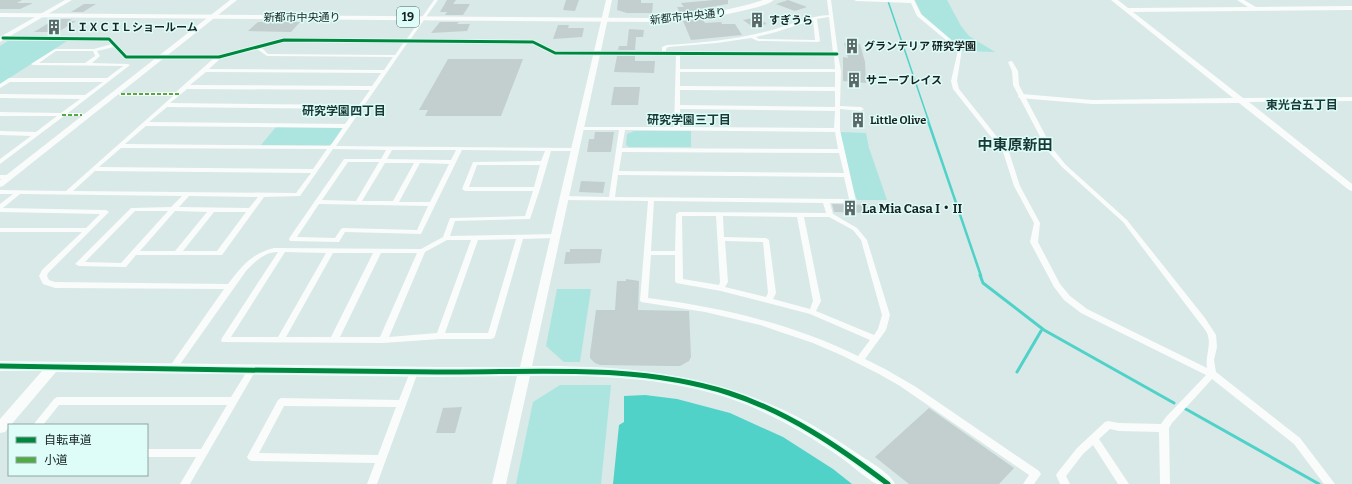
<svg xmlns="http://www.w3.org/2000/svg" width="1352" height="484" viewBox="0 0 1352 484" font-family="Bitter,'Noto Sans JP',serif">
	<rect width="100%" height="100%" fill="#d8e9e7"/>
	<g fill="#ace5df">
		<path d="M915,0H947L961,26L969,36L995,52L963,51L922,15Z"/>
		<path d="M8,41H67L0,84V46Z"/>
		<path d="M276,127H341L342,128L332,144L329,145H261Z"/>
		<path d="M634,131H691V147H629L626,145L627,134Z"/>
		<path d="M840,132L866,133L869,148L887,200H857L854,192Z"/>
		<path d="M557,289H591L580,362H564L546,346Z"/>
		<path d="M560,385H611L601,484H516L533,402Z"/>
	</g>
	<path fill="#50d2c8" d="M645,395L677,399L730,413L783,437L833,469L852,484H613L619,425L624,422V396Z"/>
	<g fill="none" stroke-linecap="round" stroke-linejoin="round">
		<path stroke="#50d2c8" stroke-width="1.5" d="M890,0L888,1L928,119"/>
		<path stroke="#50d2c8" stroke-width="2.5" d="M927,118L981,276"/>
		<g stroke="#50d2c8" stroke-width="3">
			<path d="M980,275L983,283L1044,330L1174,403"/>
			<path d="M1017,372L1041,331"/>
			<path d="M1184,408L1319,484"/>
		</g>
	</g>
	<g fill="#c2cfce">
		<path d="M0,0H22L17,3H33L20,9H0Z"/>
		<path d="M447,0H456L453,4H470L463,15H445L447,12H440Z"/>
		<path d="M566,0H579L575,11L563,10Z"/>
		<path d="M618,0H641V3H653L652,13H627L617,10Z"/>
		<path d="M714,0H728V4L698,9L700,12L681,15L677,7H684L681,3Z"/>
		<path d="M788,0L807,7L795,11L776,4Z"/>
		<path d="M84,4H96L83,12H71Z"/>
		<path d="M757,17L767,24L753,27L743,20Z"/>
		<path d="M59,19H72L69,21H76L58,32H34L52,21Z"/>
		<path d="M703,19L705,23L721,22L722,24H735L742,35L691,40L683,21Z"/>
		<path d="M258,22H300L291,32L248,31Z"/>
		<path d="M440,22H459L457,24H470L467,31L431,33Z"/>
		<path d="M558,25H569L568,28H584L582,37L553,39Z"/>
		<path d="M629,29L644,30L643,37H636L635,50H618L619,46H627Z"/>
		<path d="M844,43L860,44L865,62L866,83L843,81V57L848,58Z"/>
		<path d="M617,56H635V61H655L654,73L614,72Z"/>
		<path d="M448,59H523L501,116H425L428,110H419Z"/>
		<path d="M614,87H640L638,105H611Z"/>
		<path d="M595,132H614L611,152H587L589,139H594Z"/>
		<path d="M581,181L605,182L603,193L579,192Z"/>
		<path d="M832,204L867,205L869,213L834,212Z"/>
		<path d="M570,249H602L600,263L564,264L566,252H570Z"/>
		<path d="M626,279L639,281L638,310L689,311L691,357L689,361L680,366H672L600,365L595,363L590,358V354L596,310H615L617,281H626Z"/>
		<path d="M462,407L455,433H436L443,408Z"/>
		<path d="M929,408L1014,468L999,484H909L875,457Z"/>
	</g>
	<g fill="none" stroke-linecap="round" stroke-linejoin="round">
		<g fill="#f9fcfb" fill-rule="evenodd">
			<path d="M434,0H438L410,40L533,41L556,52H662V47L667,45C700,43 732,40 764,32C786,27 806,16 829,15L827,0H831L838,53L839,54L838,55L841,71L840,106L861,107L864,109L861,111L840,109V130L856,201L853,203H830L833,214L857,228L867,240L890,315L886,330L865,359L885,369L916,387L1039,471L1041,474L1034,484H1023L1029,475L900,386L879,374L841,355L813,343L760,325L705,312L641,302L640,300L648,201L564,200L561,198L564,196L609,197L619,130H580L578,129V127H674L676,55L555,54L532,43L408,42L336,146L577,148V150L575,151H551L540,189L530,219L455,221L450,236L555,234L558,236L555,238L523,239L495,336L494,338L491,339H440L383,343L222,342L221,340L222,338L278,252C265,252 255,261 246,271L176,370L173,371L170,370L169,368L170,366L224,289L55,288L43,284L39,276L42,270L82,232H0V228H86L100,214L0,212V204L13,194H0V190L66,191L173,96H121L119,95V93L176,92L214,58H126L114,47L97,51L100,56L92,63L128,64L130,65L68,113H82L85,115L84,116H64L0,164V159L31,136L0,135V131L36,132L57,116H0V112L61,113L80,99L0,98V94L85,95L103,82H10L0,88V84L9,78H107L123,66L33,65L31,64L55,49H94L112,44L108,40L3,39H1V37L109,38L127,56H219L284,39L406,40ZM829,17L833,53L666,52V49L668,47L717,43L751,38L758,41L818,42L820,41L817,19ZM813,20L815,40L759,39L756,37L776,32ZM284,41L404,42L395,55L268,54L261,47ZM257,49L267,56L393,57L384,70L209,69L221,58ZM56,51H93L95,56L85,63H39ZM680,55H834L835,69H680ZM206,72L381,73L372,86L190,85ZM680,72H835V87L680,86ZM187,89L370,90L359,105L170,103ZM680,90L835,91V107L680,105ZM167,107L356,109L345,124L149,122ZM680,109L835,111L834,128L680,127ZM146,126L343,128L330,146L125,144ZM625,130L835,132L838,149L622,148ZM121,148L327,149L313,169L99,167ZM333,149L386,150L381,159H344L290,237L289,239L290,241L337,242H339L345,232L421,234L462,150L545,151L541,161L473,162L462,189L465,191H533L525,216L450,218L443,237L421,249L274,248C251,254 242,266 228,284L55,282L49,280L47,276L48,273L109,212L106,210L3,208L20,194L182,196L171,207L131,208L75,264L79,266L123,267H126L136,255H222L264,197L300,196ZM392,150H456L451,160L387,159ZM622,152L839,153L844,173L619,171ZM348,162H379L356,201L322,200ZM385,163H414L393,201H362ZM420,163L449,164L430,202H399ZM477,165H540L534,187H469ZM95,171L311,173L296,193L73,191ZM618,175L844,177L849,199L615,197ZM189,196L258,197L249,208L179,207ZM654,201L823,203L826,213L679,212L676,214L675,251H651ZM319,204L428,206L417,230L343,228L341,229L335,238L297,237ZM135,211H168L121,263L85,262ZM175,211L207,212L175,251H140ZM214,212H246L217,251H183ZM682,216H716L720,282L719,285L683,279ZM723,216L797,217L813,301L810,309L773,299L776,293L769,240L766,238L724,237ZM804,217H829L853,230L861,240L882,315L878,329L874,335L816,311L821,301ZM516,239L488,333H445L478,240ZM447,240H471L437,333L389,337L425,252ZM725,241L763,242L768,293L766,297L725,287L728,282ZM285,252L326,253L278,337H231ZM333,253H373L331,337H286ZM381,253H417L380,337H340ZM651,255H675V281L676,283L721,291L810,314L870,340L858,356C792,324 721,307 648,298Z"/>
			<path d="M854,0H914L921,14L962,49L957,81L959,89L1009,152L1020,186L1040,223L1038,242L1060,284L1070,296L1087,309L1207,368C1205,357 1211,346 1208,336C1207,331 1202,326 1199,322L1123,222L1062,167L1047,150L1013,85L1012,71L1008,62L1012,61L1018,71L1019,85L1052,148L1066,165L1127,220L1205,318L1216,335L1217,347L1214,360L1216,372L1300,438L1335,484H1324L1294,444L1212,379L1172,423L1169,428L1170,484H1160L1159,432L1119,431L1110,429L1099,439L1129,484H1118L1093,445L1083,454L1066,476L1070,484H1060L1056,475L1058,472L1077,448L1105,422L1108,421L1119,423L1161,424L1166,417L1206,375L1081,313L1064,300L1054,287L1030,242L1034,223L1014,186L1003,152L953,89L951,81L958,50L917,16L911,3L856,1Z"/>
			<path d="M0,175H9L12,177L9,179H0Z"/>
			<path d="M252,367L255,368L256,370L190,484H180L196,457H147V449H201L227,405H59L43,425H33L54,399L57,397H231L249,368Z"/>
			<path d="M414,369L417,370L418,372L377,484H367L375,463L252,461L249,460L247,457L278,400L281,398L399,400L410,372L411,370ZM284,406L396,407L378,455L259,453Z"/>
		</g>
		<g fill="#f9fcfb" fill-rule="evenodd">
			<path d="M65,0H72L0,42V37Z"/>
			<path d="M230,0H237L3,186L0,187V180Z"/>
			<path d="M606,0H612L532,366C653,365 751,379 852,450C863,458 890,472 895,484C890,484 882,484 877,484C869,481 849,463 840,457C812,437 782,420 750,406C681,378 604,375 530,376L506,484H492L517,376L437,377L56,372L5,432L0,433V419L42,371H0V361L437,367H520Z"/>
			<path d="M1111,0H1118L1128,8L1248,7L1237,0H1244L1256,7L1352,6V10L1133,12L1243,98L1352,97V101L1249,102L1352,184V191L1349,190L1239,103L1092,104L1019,98L1018,96L1022,94L1092,100L1233,98Z"/>
		</g>
		<path fill="#f9fcfb" fill-rule="evenodd" d="M763,0H774C769,4 760,6 754,8C721,17 687,20 653,22L0,17V13L653,18C690,16 727,12 763,0Z"/>
		<g stroke="#52aa43" stroke-width="2" stroke-dasharray="4 2" stroke-linecap="butt">
			<path d="M121,94H179"/>
			<path d="M62,115H82"/>
		</g>
		<defs>
			<path id="cycleway-far1" d="M3,38L109,39L126,57H219L284,40L533,42L555,53L837,54"/>
			<path id="cycleway" d="M0,366C146,369 291,371 437,372C535,373 634,363 729,393C788,412 839,447 888,484"/>
		</defs>
		<use href="#cycleway-far1" stroke="#defdf9" stroke-width="4.5"/>
		<use href="#cycleway" stroke="#defdf9" stroke-width="8"/>
		<use href="#cycleway-far1" stroke="#00873e" stroke-width="3"/>
		<use href="#cycleway" stroke="#00873e" stroke-width="5"/>
	</g>
	<defs>
		<symbol id="building-bare" viewBox="-9 -9 18 18"><path d="M-4-6H4V6H1V3H-1V6H-4ZM-2.5-4.3h1.7v1.8h-1.7ZM.8-4.3h1.7v1.8H.8ZM-2.5-1h1.7V.8h-1.7ZM.8-1h1.7V.8H.8Z" fill="#5b6867" stroke="#defdf9" stroke-width="2.5" paint-order="stroke"/></symbol>
	</defs>
	<g fill-rule="evenodd">
		<use href="#building-bare" x="746" y="9" width="22" height="22"/>
		<use href="#building-bare" x="43" y="16" width="22" height="22"/>
		<use href="#building-bare" x="841" y="35" width="22" height="22"/>
		<use href="#building-bare" x="843" y="69" width="22" height="22"/>
		<use href="#building-bare" x="847" y="109" width="22" height="22"/>
		<use href="#building-bare" x="839" y="197" width="22" height="22"/>
	</g>
	<g text-anchor="middle" stroke-width="3" stroke-linejoin="round" paint-order="stroke">
		<g font-size="11" fill="#172322" stroke="#defdf9">
			<text transform="translate(688 16) rotate(-6)" y="4">新都市中央通り</text>
			<text x="302" y="21">新都市中央通り</text>
		</g>
		<g font-size="11" font-weight="bold" fill="#172322" stroke="#defdf9" text-anchor="start">
			<text x="769" y="24">すぎうら</text>
			<text x="66" y="31">ＬＩＸＣＩＬショールーム</text>
			<text x="864" y="50">グランテリア 研究学園</text>
			<text x="866" y="84">サニープレイス</text>
			<text x="870" y="124">Little Olive</text>
		</g>
		<rect fill="#defdf9" stroke="#536462" stroke-width="1" x="397" y="7" width="22" height="20" rx="3"/>
		<g font-size="12" font-weight="bold" fill="#172322">
			<text x="408" y="21">19</text>
		</g>
		<g font-size="12" font-weight="bold" fill="#183a37" stroke="#defdf9">
			<text x="1302" y="109">東光台五丁目</text>
			<text x="344" y="115">研究学園四丁目</text>
			<text x="689" y="124">研究学園三丁目</text>
		</g>
		<g font-size="13" font-weight="bold" fill="#172322" stroke="#defdf9" text-anchor="start">
			<text x="862" y="213">La Mia Casa I・II</text>
		</g>
		<g font-size="15" font-weight="bold" fill="#183a37" stroke="#defdf9">
			<text x="1015" y="150">中東原新田</text>
		</g>
	</g>
	<rect x="8" y="424" width="140" height="52" fill="#defdf9" stroke="#8ea6a3"/>
	<rect x="16" y="437" width="20" height="6" fill="#00873e" stroke="#8ea6a3"/>
	<text x="44" y="444" font-size="12" fill="#172322">自転車道</text>
	<rect x="16" y="457" width="20" height="6" fill="#52aa43" stroke="#8ea6a3"/>
	<text x="44" y="464" font-size="12" fill="#172322">小道</text>
</svg>
